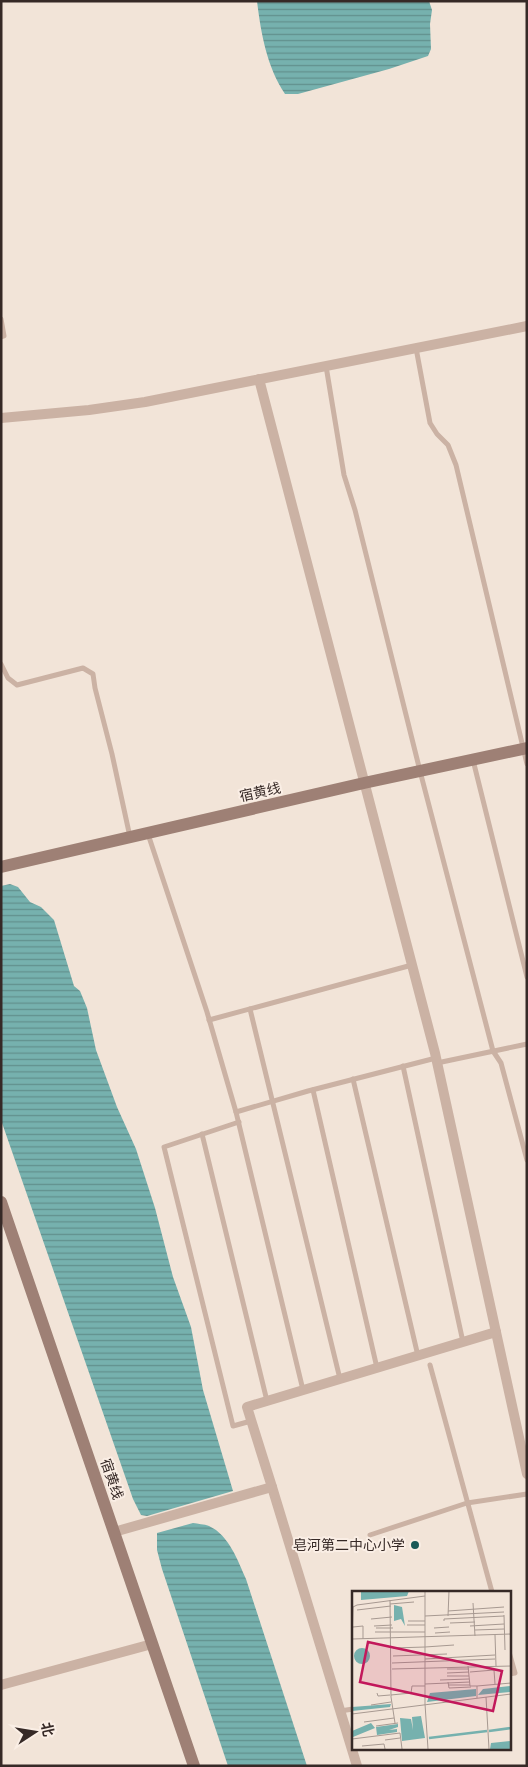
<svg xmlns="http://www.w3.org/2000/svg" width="528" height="1767" viewBox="0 0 528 1767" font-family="Inter,'Noto Sans SC',sans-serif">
	<defs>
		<pattern id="water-rules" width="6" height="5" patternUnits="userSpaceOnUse" patternTransform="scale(1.25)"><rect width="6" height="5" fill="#76b1ae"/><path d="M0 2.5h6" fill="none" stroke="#62908d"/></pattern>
	</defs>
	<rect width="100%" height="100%" fill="#f2e4d8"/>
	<g fill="url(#water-rules)">
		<path d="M257,1H429L432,10L430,24L431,49L428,56L389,69L298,94H285C267,67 261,34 257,1Z"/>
		<path d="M10,884L18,887L30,902L41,907L54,920L74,986L80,991L87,1008L96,1050L117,1107L136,1149L155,1208L173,1277L191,1327L203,1390L233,1491L147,1516L141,1515L133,1499L1,1120V886Z"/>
		<path d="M193,1523C198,1524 204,1524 209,1526C229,1535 238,1561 246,1579L307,1766H228L162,1569L157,1550V1533Z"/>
	</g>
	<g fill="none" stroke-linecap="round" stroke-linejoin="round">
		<g stroke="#cbb2a4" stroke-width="5">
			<path d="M1,319L4,336L1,337"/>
			<path d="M416,348L430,423L437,434L448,445L456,465L527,764"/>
			<path d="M326,366L344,475L355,510L420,771L493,1051L501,1063L527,1160"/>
			<path d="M1,664L8,678L17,685L83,668L93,674L95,688L112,754L130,837"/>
			<path d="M473,760L527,977"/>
			<path d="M148,834L207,1012L236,1112L303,1390"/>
			<path d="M250,1009L340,1379"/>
			<path d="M209,1020L412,965"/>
			<path d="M437,1063L527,1044"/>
			<path d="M403,1066L463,1342"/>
			<path d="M353,1079L418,1356"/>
			<path d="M313,1090L377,1368"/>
			<path d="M236,1112L308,1091L436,1058"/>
			<path d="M239,1122L164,1147L233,1426L251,1421"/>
			<path d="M202,1134L267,1401"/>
			<path d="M430,1365L492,1592"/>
			<path d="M370,1535L467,1503L527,1494"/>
			<path d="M509,1652L515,1673L509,1674"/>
			<path d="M340,1711L353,1709"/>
		</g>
		<g stroke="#cbb2a4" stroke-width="10">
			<path d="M259,379L435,1053L527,1474"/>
			<path d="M1,418L89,410L145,402L527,326"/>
			<path d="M272,1487L357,1766"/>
			<path d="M114,1532L272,1487L247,1407L496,1332"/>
			<path d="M1,1685L152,1644"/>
		</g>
		<g stroke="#9e8075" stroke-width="12">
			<path d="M1,867L364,783L527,748"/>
			<path d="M1,1202L194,1766"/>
		</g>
	</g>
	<circle fill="#1a5957" stroke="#faeee5" stroke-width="2" cx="415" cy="1545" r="5"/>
	<g text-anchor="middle" stroke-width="4" stroke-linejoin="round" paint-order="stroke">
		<g font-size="14" fill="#362926" stroke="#faeee5">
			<text transform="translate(260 792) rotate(-13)" y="5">宿黄线</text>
			<text transform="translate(112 1479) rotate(71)" y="5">宿黄线</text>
		</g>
		<g font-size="14" fill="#362926" stroke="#faeee5" text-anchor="end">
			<text x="405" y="1550">皂河第二中心小学</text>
		</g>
	</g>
	<g transform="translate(352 1591)">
		<rect width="159" height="159" fill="#f2e4d8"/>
		<path d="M9,0H57L55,5L9,9ZM42,14L50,16L53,35L49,28L42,30ZM2 65a8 8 0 1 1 16 0a8 8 0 1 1-16 0ZM159,95V101L126,104L131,98ZM124,98V105L75,111L78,102ZM39,113L38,116L0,120V116ZM69,125L73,147L50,150L48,127L59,128L61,139L60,126ZM19,132L23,137L1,146L0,140ZM46,133V136L37,139L45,138V141L25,144L24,136ZM159,150V158H138L139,152Z" fill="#76b1ae"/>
		<path fill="none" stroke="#76b1ae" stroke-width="2.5" d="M137,140L159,137M77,147L135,140"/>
		<path fill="none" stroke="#a79991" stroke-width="1" d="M38,9L39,106L43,132M121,12L123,45M38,13L62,11M5,19L39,15M96,20L152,16M152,24L153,59M73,25L152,21M96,25L97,0M19,28L40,26M56,30H73M92,30V28L152,25M98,32L123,31M55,34H73M22,35L40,34M118,35L152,33M1,36L11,35V48M24,37H41M82,37L97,36M123,39L152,38M23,41H73M83,42L98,41M143,44L144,75M0,48L159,43M0,52L1,16L5,14L73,5M73,56L102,54M41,57L73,56M41,65L95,63M73,68L143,64M40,72L143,68M116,75L118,95H125V107M40,78L159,75M95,78H117M118,81L142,79L143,93M95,82L117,81M95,85H117M88,89L117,88M96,91L97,97L119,96M73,93L118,91M97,94H118M125,95L159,92M25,102L26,105L38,104M39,104L59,102L60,95H73M134,106L137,158M73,113L76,158M73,113V0M19,114L39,111M0,123L159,103M12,131L42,127M24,135L46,132M0,148L48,142L50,158M33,149L48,147M10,155L32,153L33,158"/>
		<path fill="#c2185b" fill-opacity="0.15" stroke="#c2185b" stroke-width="2.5" d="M16,51L150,80L141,120L8,91Z"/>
		<rect width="159" height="159" fill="none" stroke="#362926" stroke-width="2.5"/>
	</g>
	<rect width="528" height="1767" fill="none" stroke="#362926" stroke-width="5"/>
	<g transform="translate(35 1732) rotate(78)" stroke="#faeee5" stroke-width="4" paint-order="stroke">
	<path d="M0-4L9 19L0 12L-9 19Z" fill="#362926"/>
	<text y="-8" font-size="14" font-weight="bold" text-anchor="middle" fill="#362926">北</text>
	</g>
</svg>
